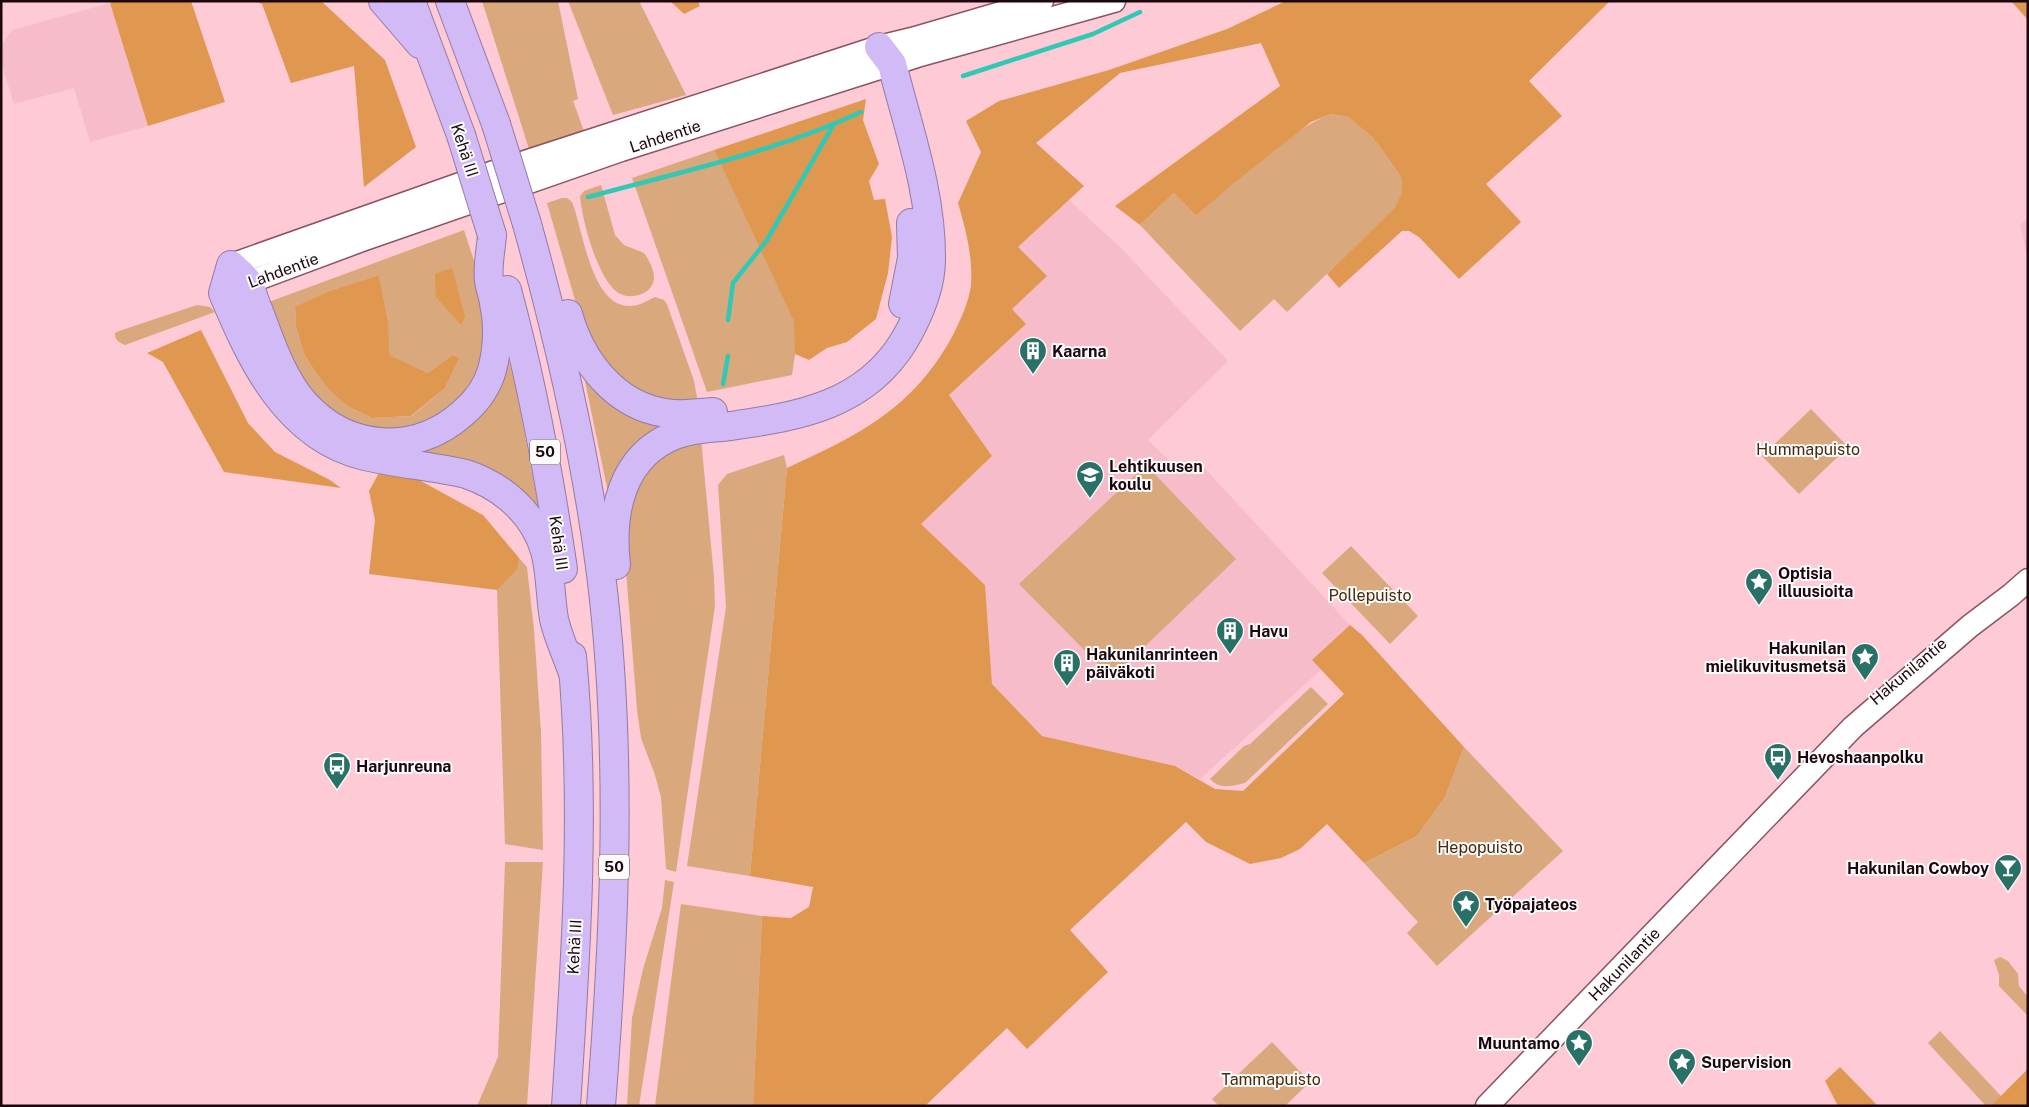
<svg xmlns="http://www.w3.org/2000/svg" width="2029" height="1107" viewBox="0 0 2029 1107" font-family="'Public Sans',sans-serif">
	<rect width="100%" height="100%" fill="#fecad6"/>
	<g fill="#f6bcca">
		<path d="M110,3L148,126L90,142L74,88L14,104L1,62V46L12,30Z"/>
		<path d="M1069,200L1122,249L1228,361L1148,440L1182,473L1196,459L1350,625L1313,660L1321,670L1200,779L1175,766L1042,736L992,684L985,585L920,524L992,456L949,395L1026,324L1012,309L1018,247Z"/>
		<path d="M2028,218V260L2020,225Z"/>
	</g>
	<g fill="#d9a87c" fill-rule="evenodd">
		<path d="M482,1H558L578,99L573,101L584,131L529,149Z"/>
		<path d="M568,1H639L686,95L613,115Z"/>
		<path d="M1331,114L1348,117L1372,137L1383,151L1401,177L1402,192L1396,208L1287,312L1274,299L1240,331L1140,225L1174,193L1196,216C1234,182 1284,133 1331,114Z"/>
		<path d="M714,150L795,321V354L792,375L707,392L632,178Z"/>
		<path d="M601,185L615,235L624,245L644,253C649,260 654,269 654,278C653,295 629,301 617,292C597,277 582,220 580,196L584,191Z"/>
		<path d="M562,198H567L572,202C583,229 591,307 630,306C639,306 647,301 655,297L664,300L667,304L694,381L698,403L650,399L606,368L579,314L547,203Z"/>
		<path d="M464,230L478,273L490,335L472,391L425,427L384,433L338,419L298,379L266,303ZM379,275L388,321V355L428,373L452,355L460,357L445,388L412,416L372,418L347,406L329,390L316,373L304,354L296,327L295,308L329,291Z"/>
		<path d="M197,305L210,307L215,312L125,345C120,343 114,340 115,333L119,331Z"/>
		<path d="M506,350L516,388L541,520L527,508L382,448L427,444Z"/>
		<path d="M582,367L670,421L610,502Z"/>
		<path d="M1811,409L1848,447L1799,494L1762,456Z"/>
		<path d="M701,438L714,577L715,606L676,872L666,869L661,797L655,775L641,738L637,710L624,545L635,484L669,448Z"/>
		<path d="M784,455L787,468L750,876L687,866L726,607L718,485L727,474Z"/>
		<path d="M1146,465L1236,559L1112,678L1019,584Z"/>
		<path d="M1351,546L1418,616L1390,644L1322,573Z"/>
		<path d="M519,558L527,567L534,630L541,732L543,850L505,844L497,590Z"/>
		<path d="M1311,687L1328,704L1245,783C1231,786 1221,790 1210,779L1244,746L1250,744Z"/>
		<path d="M1464,747L1563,851L1437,966L1407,933L1418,922L1364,863L1417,836L1445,797Z"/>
		<path d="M505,862H543L527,1106H477L498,1057Z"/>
		<path d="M665,880L674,882L639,1106H627L632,1018L643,969L662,908Z"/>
		<path d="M681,904L762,916L753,1106H655Z"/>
		<path d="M2000,957L2008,961L2018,974L2019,986L2028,997V1016L1999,986V975L1994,960Z"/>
		<path d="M1940,1031L2001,1096L2028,1069V1106H1986L1928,1043Z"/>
		<path d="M1272,1042L1310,1082L1285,1106H1219L1212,1099Z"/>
	</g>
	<g fill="#e09750">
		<path d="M115,1H191L225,102L148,126L110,3Z"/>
		<path d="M255,1H321L385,60L416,147L364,187L354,66L291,83L262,4Z"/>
		<path d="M670,1H698L700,6L684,14Z"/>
		<path d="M1286,1H1610L1529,81L1562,116L1486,184L1521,222L1459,279L1419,237L1409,231H1402L1339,288L1327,274L1395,208L1402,192L1401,177L1383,151L1372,137L1348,117L1331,114L1311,122L1235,182L1196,216L1174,193L1140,225L1115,206L1280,86L1261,43L1120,73L1036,143L1084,186L1018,247L1047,276L1012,309L1026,324L949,395L992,456L921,524L985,585L992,684L1042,736L1175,766L1215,789L1243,791L1344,694L1312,660L1350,625L1362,635L1464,747L1445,797L1417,836L1364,863L1327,824L1300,849L1281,858L1250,864L1206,842L1186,822L1070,930L1108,972L1027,1049L1007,1028L925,1106H753L762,916L791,918L809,907L813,887L750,876L787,468C859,435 914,408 953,335C960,321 969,302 971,285C973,257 966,230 958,203L981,152L966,121L999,101L1109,70L1227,29Z"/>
		<path d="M2011,1H2028V19H2027Z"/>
		<path d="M866,99L863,120L879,164L869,181L874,200L885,199L892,237L888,273L876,319L847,342L827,348L809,360L795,354L794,321L714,150Z"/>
		<path d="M452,268L465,317L461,325L436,297L435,274Z"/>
		<path d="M379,275L388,321L389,355L428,373L452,355L460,357L445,388L411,416L372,418L347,406L329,390L316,373L304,354L296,327L295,307L329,291Z"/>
		<path d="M201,330L248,423L275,452L330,480L341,488L224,472L163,362L147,353Z"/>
		<path d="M380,471L419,480L483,515L519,558L517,569L497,590L369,574L375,520L369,491Z"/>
		<path d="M1840,1067L1878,1106H1838L1825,1081Z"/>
		<path d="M2028,1069V1106H1991Z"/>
	</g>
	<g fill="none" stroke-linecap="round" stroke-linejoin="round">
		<g stroke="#31c8b6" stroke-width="4.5">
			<path d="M963,76L1093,34L1140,12"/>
			<path d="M588,197C680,172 775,152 861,112"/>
			<path d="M728,320L733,283L767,240L834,124"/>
			<path d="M723,384L728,356"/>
		</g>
		<defs>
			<g id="secondary">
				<path d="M231,265L491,173L879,47L912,39L1042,1"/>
				<path d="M233,288L362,240L621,150L917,56L1114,1"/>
				<path d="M1487,1106L1853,727L1970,626L2011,595L2028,580"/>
			</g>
			<g id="highway">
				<path d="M383,1L420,44"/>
				<path d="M411,1L461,135"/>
				<path d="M450,1L496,124"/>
				<path d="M527,224C559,339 586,455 601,574C623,750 615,929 601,1106"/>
				<path d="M492,235C491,250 487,266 489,281C490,288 493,295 494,303C499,326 498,347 492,370C487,387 476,402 463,413C415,456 348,451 305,404C282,378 270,341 258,309C254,301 252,289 247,281C243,275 236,270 231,265L223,293C251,360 287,438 365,456C398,464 433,466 466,474C502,486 534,513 545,551C551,573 550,596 554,619C558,637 567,656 573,673"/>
				<path d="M507,290C532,382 549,474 563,569"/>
				<path d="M903,304L912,258L911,223"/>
				<path d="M568,314C581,361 615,406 666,413C682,416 697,413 713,412"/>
				<path d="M616,565C610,513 621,456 675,435C692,428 713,428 731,426C800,416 865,405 904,341C918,317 931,289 931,260C932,193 908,128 892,64L879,47"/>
				<path d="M566,1106C576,957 586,805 572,656"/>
			</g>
		</defs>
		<use href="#secondary" stroke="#8a5362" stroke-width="25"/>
		<use href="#highway" stroke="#927ba4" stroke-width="30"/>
		<use href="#secondary" stroke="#fff" stroke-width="22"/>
		<use href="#highway" stroke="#d1baf5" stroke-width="28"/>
		<defs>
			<g id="highway-bridge">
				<path d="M496,124L527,224"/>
				<path d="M461,135L492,235"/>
			</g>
		</defs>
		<use href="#highway-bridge" stroke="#927ba4" stroke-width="30" stroke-linecap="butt"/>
		<use href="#highway-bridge" stroke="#d1baf5" stroke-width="28"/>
	</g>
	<defs>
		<symbol id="building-pin" viewBox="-11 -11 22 30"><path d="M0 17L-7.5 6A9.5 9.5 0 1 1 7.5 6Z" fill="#297066" stroke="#fbfbfb"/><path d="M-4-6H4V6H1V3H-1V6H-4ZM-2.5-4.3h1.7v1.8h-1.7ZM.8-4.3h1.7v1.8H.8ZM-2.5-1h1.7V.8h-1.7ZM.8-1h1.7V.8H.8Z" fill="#fff"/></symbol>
		<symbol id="school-pin" viewBox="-11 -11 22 30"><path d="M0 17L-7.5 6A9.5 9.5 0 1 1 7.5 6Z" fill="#297066" stroke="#fbfbfb"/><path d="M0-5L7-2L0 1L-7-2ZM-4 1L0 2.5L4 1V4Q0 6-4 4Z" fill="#fff"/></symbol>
		<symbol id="sight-pin" viewBox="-11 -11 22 30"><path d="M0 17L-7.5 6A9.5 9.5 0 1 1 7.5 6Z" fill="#297066" stroke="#fbfbfb"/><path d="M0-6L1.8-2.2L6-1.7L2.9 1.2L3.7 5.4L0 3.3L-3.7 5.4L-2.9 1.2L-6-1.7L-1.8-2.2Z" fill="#fff"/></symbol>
		<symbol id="bus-pin" viewBox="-11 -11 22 30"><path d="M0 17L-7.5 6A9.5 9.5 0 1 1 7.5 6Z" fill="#297066" stroke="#fbfbfb"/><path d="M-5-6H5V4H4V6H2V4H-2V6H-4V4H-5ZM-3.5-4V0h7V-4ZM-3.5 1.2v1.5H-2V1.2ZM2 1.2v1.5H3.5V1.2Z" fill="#fff"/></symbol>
		<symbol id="bar-pin" viewBox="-11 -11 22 30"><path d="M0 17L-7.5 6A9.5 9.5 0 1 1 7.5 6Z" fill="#297066" stroke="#fbfbfb"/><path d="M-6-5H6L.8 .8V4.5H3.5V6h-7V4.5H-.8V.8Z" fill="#fff"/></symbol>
	</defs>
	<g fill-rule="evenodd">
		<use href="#building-pin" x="1017" y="335" width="32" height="43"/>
		<use href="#school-pin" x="1074" y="459" width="32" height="43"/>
		<use href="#sight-pin" x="1743" y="566" width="32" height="43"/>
		<use href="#building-pin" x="1214" y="615" width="32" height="43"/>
		<use href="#sight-pin" x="1849" y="641" width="32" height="43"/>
		<use href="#building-pin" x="1051" y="647" width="32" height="43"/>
		<use href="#bus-pin" x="1762" y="741" width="32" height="43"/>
		<use href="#bus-pin" x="321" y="750" width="32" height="43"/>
		<use href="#bar-pin" x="1992" y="852" width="32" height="43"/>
		<use href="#sight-pin" x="1450" y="888" width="32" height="43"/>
		<use href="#sight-pin" x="1563" y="1027" width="32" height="43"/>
		<use href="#sight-pin" x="1666" y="1046" width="32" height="43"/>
	</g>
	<g text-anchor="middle" stroke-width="4" stroke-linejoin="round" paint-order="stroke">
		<g fill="#fbfbfb" stroke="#5f5055" stroke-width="1">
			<rect x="530" y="439.5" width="30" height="25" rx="4"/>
			<rect x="599" y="854.5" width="30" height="25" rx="4"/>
		</g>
		<g font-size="15" font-weight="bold" fill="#1c070e">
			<text x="545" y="457">50</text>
			<text x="614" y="872">50</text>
		</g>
		<g font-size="16" fill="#1c070e" stroke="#fbfbfb">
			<text transform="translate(665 136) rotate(-18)" y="6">Lahdentie</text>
			<text transform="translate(465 150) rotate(72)" y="6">Kehä III</text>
			<text transform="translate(283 270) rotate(-20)" y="6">Lahdentie</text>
			<text transform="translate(559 543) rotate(82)" y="6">Kehä III</text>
			<text transform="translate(1908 671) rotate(-40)" y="6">Hakunilantie</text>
			<text transform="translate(574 947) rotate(-87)" y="6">Kehä III</text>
			<text transform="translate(1624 964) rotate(-46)" y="6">Hakunilantie</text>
		</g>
		<g font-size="16" font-weight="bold" fill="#1c070e" stroke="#fbfbfb" text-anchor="start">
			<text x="1052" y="357">Kaarna</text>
			<text x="1109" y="472">Lehtikuusen<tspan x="1109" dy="18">koulu</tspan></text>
			<text x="1778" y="579">Optisia<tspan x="1778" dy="18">illuusioita</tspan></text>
			<text x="1249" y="637">Havu</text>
			<text x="1846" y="654" text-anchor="end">Hakunilan<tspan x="1846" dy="18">mielikuvitusmetsä</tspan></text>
			<text x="1086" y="660">Hakunilanrinteen<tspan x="1086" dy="18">päiväkoti</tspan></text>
			<text x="1797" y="763">Hevoshaanpolku</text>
			<text x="356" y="772">Harjunreuna</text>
			<text x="1989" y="874" text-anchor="end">Hakunilan Cowboy</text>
			<text x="1485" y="910">Työpajateos</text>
			<text x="1560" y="1049" text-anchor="end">Muuntamo</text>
			<text x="1701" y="1068">Supervision</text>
		</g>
		<g font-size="16" fill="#472a0b" stroke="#fbfbfb">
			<text x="1808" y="455">Hummapuisto</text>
			<text x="1370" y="601">Pollepuisto</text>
			<text x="1480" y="853">Hepopuisto</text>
			<text x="1271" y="1085">Tammapuisto</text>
		</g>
	</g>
	<rect width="2029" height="1107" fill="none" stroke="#1c070e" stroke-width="5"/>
</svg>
